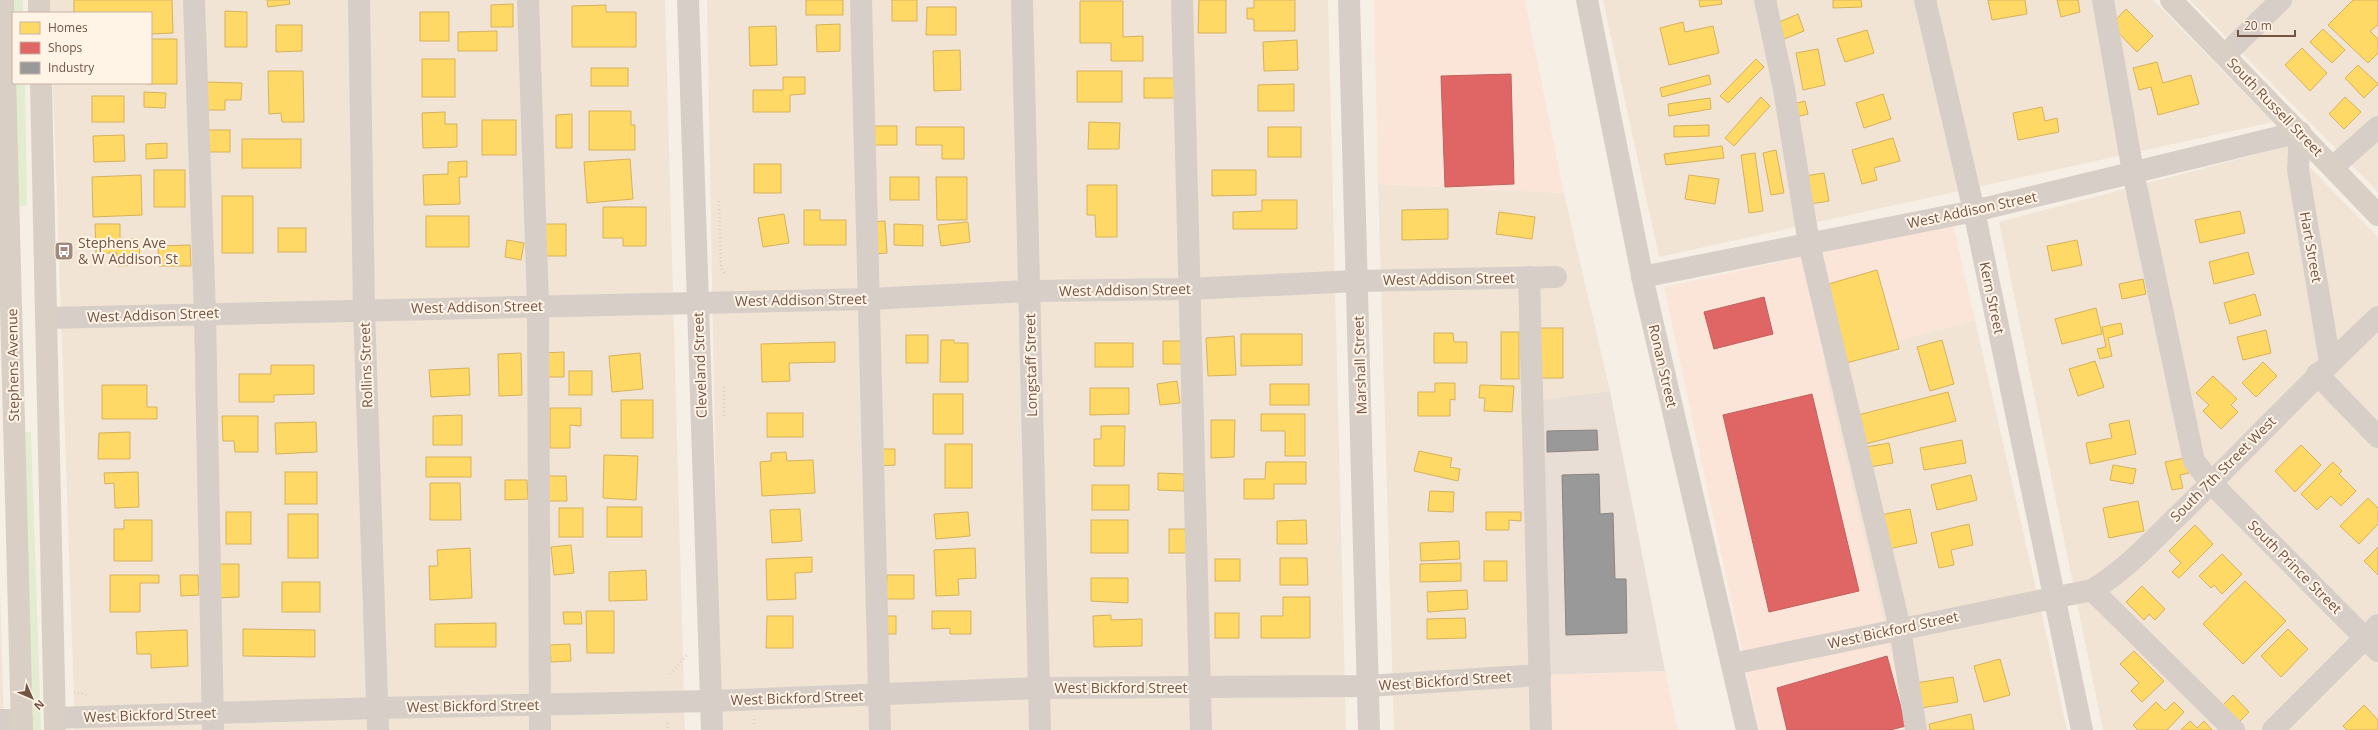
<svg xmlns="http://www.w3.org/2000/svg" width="2378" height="730" viewBox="0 0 2378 730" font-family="'Open Sans',sans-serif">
	<rect width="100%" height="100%" fill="#f6efe5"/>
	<g fill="#f2e4d4">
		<path d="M50,0H665L685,730H75L53,83H151V13H50Z"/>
		<path d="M707,0H1328L1346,730H720Z"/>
		<path d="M1603,0H2153L2273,122L1659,257Z"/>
		<path d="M2190,0H2378V192Z"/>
		<path d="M2289,146L2378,237V730H2103L1999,222Z"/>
		<path d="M1378,184L1564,193L1610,391L1533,401L1541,730H1394Z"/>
		<path d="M1975,320L2043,619L2067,730H1909L1822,361Z"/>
		<path d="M0,584L4,730H0Z"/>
	</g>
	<g fill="#fbe5d9">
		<path d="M1374,0H1525L1564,193L1378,184Z"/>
		<path d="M1953,224L1975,320L1823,362L1909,730H1759L1664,287Z"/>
		<path d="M1665,671L1678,730H1541L1540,675Z"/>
	</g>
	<path fill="#e9ded6" d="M1610,391L1665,671L1540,675L1533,401Z"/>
	<g fill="#e1edce">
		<path d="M11,0H23V13H13V83H25L27,205L20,207L14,147Z"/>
		<path d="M18,432H31L41,730H27Z"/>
	</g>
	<g fill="#ffd966" stroke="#d5b15c">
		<path d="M74,0H172L173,33L151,34V13H74Z"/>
		<path d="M267,0H289L290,4L268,7Z"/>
		<rect x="806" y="0" width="37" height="15"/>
		<rect x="892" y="0" width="25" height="21"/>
		<path d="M1199,0H1226V33H1198Z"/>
		<path d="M1254,0H1295V31H1254V19H1247V8H1254Z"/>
		<path d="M1699,0H1721L1722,4L1700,7Z"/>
		<path d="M1833,0H1861L1862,7L1833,8Z"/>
		<path d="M1988,0H2025L2027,14L1992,20Z"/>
		<path d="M2057,0H2078L2080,12L2061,17Z"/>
		<path d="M2353,0H2378V25L2370,31L2378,39V53L2368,63L2328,25Z"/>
		<path d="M1080,1H1123V37L1143,36V61H1111V43H1080Z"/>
		<path d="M513,4V27H491V5Z"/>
		<path d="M606,5V12H636V47H572V6Z"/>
		<path d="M927,7H956V35H926Z"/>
		<path d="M2126,9L2153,36L2137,52L2111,25Z"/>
		<path d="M225,11L247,12V47H225Z"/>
		<rect x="420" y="12" width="29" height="29"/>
		<path d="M1798,14L1804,31L1784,39L1777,23Z"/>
		<path d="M1683,22L1685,32L1713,26L1719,53L1669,65L1660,28Z"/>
		<path d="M840,24V51L817,52L816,25Z"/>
		<path d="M276,25H302V51L276,52Z"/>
		<path d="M776,26L777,65L750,66L749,27Z"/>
		<path d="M2323,29L2345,50L2332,63L2310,42Z"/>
		<path d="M1867,30L1874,53L1845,62L1837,39Z"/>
		<path d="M497,31V51H458V32Z"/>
		<path d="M151,39H177V84H147L151,83Z"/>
		<path d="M1297,40L1298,70L1264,71L1263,42Z"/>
		<path d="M2302,48L2327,73L2310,91L2285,65Z"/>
		<path d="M1818,49L1825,85L1803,90L1796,53Z"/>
		<path d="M960,50L961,90L934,91L933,51Z"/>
		<rect x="422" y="59" width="33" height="38"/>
		<path d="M1756,59L1764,67L1728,103L1720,96Z"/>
		<path d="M2157,62L2163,83L2191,75L2199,104L2158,115L2151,87L2139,90L2133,68Z"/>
		<path d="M2358,65L2378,84L2364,98L2345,78Z"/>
		<rect x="591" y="68" width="37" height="18"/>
		<path d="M268,71H303L304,122H282L281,113L269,114Z"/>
		<rect x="1077" y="71" width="45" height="31"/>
		<path d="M1709,75L1711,84L1662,97L1660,88Z"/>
		<path d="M783,77H805V94L790,95V112H753V90H783Z"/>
		<rect x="1144" y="78" width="32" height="20"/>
		<path d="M206,82L242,83L241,100H225V110H206Z"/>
		<path d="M1294,84V111H1258V85Z"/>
		<path d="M144,92L166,93L165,108L144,107Z"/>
		<path d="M1883,94L1891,119L1864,128L1856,103Z"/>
		<rect x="92" y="96" width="32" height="26"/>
		<path d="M1761,97L1770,106L1734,146L1725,138Z"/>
		<path d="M2345,97L2361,112L2344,129L2329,114Z"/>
		<path d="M1710,98L1711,109L1669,116L1668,104Z"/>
		<path d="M1805,101L1808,114L1793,118L1790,105Z"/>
		<path d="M2042,107L2045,121L2057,118L2059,132L2018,140L2013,113Z"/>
		<path d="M589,111H631V125H635V150H589Z"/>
		<path d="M445,112V124H457V147L423,148L422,113Z"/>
		<path d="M572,114V148H556V115Z"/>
		<rect x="482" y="120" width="34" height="35"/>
		<path d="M1089,122L1120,123L1119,149H1088Z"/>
		<path d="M1709,125V136L1674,137V126Z"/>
		<path d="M870,126H897V145H869Z"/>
		<path d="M916,127H964V159H942V145H916Z"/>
		<rect x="1268" y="127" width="33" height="30"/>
		<rect x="206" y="130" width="24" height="22"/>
		<path d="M124,135L125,161L94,162L93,136Z"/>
		<path d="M1893,138L1900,161L1874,168L1877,180L1862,184L1852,150Z"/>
		<rect x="242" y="139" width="59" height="29"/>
		<path d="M167,143V158L146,159V144Z"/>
		<path d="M1722,146L1724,158L1666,165L1664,154Z"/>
		<path d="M1776,150L1784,193L1771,195L1763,153Z"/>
		<path d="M1755,153L1763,211L1749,213L1741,155Z"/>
		<path d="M630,159L633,199L587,203L584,162Z"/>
		<path d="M467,161V177H459L460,204L424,205L423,175L448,174V162Z"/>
		<rect x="754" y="164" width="27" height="29"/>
		<rect x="154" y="170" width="31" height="37"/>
		<path d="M1212,170H1256V195L1212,196Z"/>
		<path d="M1824,173L1829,201L1810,204L1805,176Z"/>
		<path d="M141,175L142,215L93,217L92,177Z"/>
		<path d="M1689,175L1719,179L1715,204L1685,199Z"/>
		<rect x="890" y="177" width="29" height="23"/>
		<path d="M936,177H967V220H937Z"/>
		<path d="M1087,185H1117V237H1096L1095,215H1087Z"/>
		<rect x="222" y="196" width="31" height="57"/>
		<path d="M1262,200H1297V229H1233V212L1262,211Z"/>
		<path d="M603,207H646V246H623V238H603Z"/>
		<path d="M1448,209V239L1402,240V210Z"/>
		<path d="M804,210H820V220H846V245H804Z"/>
		<path d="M2240,211L2245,233L2200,243L2195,220Z"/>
		<path d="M1499,212L1535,217L1532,239L1496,234Z"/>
		<path d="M784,214L789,243L763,247L758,218Z"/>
		<rect x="426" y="216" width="43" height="31"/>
		<path d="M885,221L887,253L873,254L870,222Z"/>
		<path d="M968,222L970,242L941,246L938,225Z"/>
		<path d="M95,224H120V239H139L140,265L117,266V253H96Z"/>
		<rect x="544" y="224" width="22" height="32"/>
		<path d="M894,224L923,225V246L894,245Z"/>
		<rect x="278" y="228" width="28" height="24"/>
		<path d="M507,240L524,243L521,260L505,257Z"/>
		<path d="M2077,240L2082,265L2052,271L2047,246Z"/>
		<path d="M190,245L191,266H159L158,246Z"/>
		<path d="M2248,252L2254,274L2214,284L2209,262Z"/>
		<path d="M1877,270L1899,349L1846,363L1825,285Z"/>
		<path d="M2143,279L2146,294L2122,299L2119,284Z"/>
		<path d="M2255,294L2261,315L2230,324L2224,303Z"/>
		<path d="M2096,308L2102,334L2062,344L2055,319Z"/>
		<path d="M2121,323L2123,334L2108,338L2112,356L2100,359L2097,349L2106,347L2102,327Z"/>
		<rect x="1540" y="328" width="23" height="50"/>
		<path d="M2266,330L2271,353L2243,360L2237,337Z"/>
		<rect x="1501" y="332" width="18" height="47"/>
		<path d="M1434,333H1453L1454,342H1467V363H1434Z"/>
		<path d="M1241,334H1302V365L1241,366Z"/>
		<rect x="906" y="335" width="22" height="28"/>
		<path d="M1234,336L1236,375L1208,376L1206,338Z"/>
		<path d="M941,340H954V343H968V382H940Z"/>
		<path d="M1942,340L1954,384L1930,391L1917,347Z"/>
		<path d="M1163,341H1183L1184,364H1163Z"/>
		<path d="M835,342V362L789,363L790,381L762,382L761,344Z"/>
		<rect x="1095" y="343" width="38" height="24"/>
		<path d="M564,352V377H544L543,353Z"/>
		<path d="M521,353L522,395L499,396L498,354Z"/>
		<path d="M640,353L643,389L612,392L609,356Z"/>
		<path d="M2095,361L2104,387L2078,396L2069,369Z"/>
		<path d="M2263,362L2277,376L2256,397L2242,383Z"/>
		<path d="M271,365H314V394L274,395V402H239V374H271Z"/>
		<path d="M469,368L470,395L431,397L429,370Z"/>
		<rect x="569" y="371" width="23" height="24"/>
		<path d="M2213,376L2237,399L2231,405L2238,412L2221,429L2203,411L2209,405L2196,393Z"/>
		<path d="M1177,381L1180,403L1160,405L1157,384Z"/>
		<path d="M1435,383H1455V400L1450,399V416H1418V392H1435Z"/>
		<rect x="1270" y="384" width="39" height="21"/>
		<path d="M102,385H147V407H157V419H102Z"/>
		<path d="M1480,385L1514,386L1512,412L1484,411L1485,398H1479Z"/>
		<path d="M1090,388H1129V414L1090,415Z"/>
		<path d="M1948,392L1956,421L1865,444L1858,415Z"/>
		<rect x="933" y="394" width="30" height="40"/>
		<rect x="621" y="400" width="32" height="38"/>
		<path d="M550,408H581V426L570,425V448H550Z"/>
		<rect x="767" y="413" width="36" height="24"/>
		<path d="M1261,414H1305V456H1285V431H1261Z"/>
		<path d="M462,415V445H433V416Z"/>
		<path d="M222,416H258V452H235L234,441H223Z"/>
		<path d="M1211,420H1235L1234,457L1211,458Z"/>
		<path d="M2129,420L2136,454L2090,464L2086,443L2112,438L2109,424Z"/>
		<path d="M316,422L317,452L276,454L275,423Z"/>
		<path d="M1101,426H1125L1124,466H1094V439H1101Z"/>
		<path d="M130,432V459H98L99,433Z"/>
		<path d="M1962,440L1966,463L1924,470L1920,448Z"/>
		<path d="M1889,443L1893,463L1869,467L1866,447Z"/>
		<rect x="945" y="444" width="27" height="44"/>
		<path d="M2301,445L2321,465L2295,492L2275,471Z"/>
		<path d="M876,449H895V465L877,466Z"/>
		<path d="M1419,451L1452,458L1450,467L1460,469L1458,481L1414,471Z"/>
		<path d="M786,452L787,461L813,460L815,493L762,496L760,462L771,461V453Z"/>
		<path d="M604,455L638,456L636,500L603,498Z"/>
		<rect x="426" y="457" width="45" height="20"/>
		<path d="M2185,458L2189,473L2180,475L2183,488L2172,490L2165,462Z"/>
		<path d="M1266,462H1306V484H1274V499H1244V479H1265Z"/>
		<path d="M2333,462L2342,471L2339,474L2356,491L2341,506L2331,496L2317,510L2301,494Z"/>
		<path d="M2113,465L2136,469L2133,484L2110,480Z"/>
		<path d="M138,472L139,507L115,508L114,483L105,484L104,473Z"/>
		<rect x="285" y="472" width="32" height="32"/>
		<path d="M1158,473L1184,474V491L1158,490Z"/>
		<path d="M1971,475L1977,500L1937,510L1931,485Z"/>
		<path d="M546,476H566L567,501H546Z"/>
		<path d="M505,480H527L528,499L505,500Z"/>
		<path d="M430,483H460L461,520H430Z"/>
		<rect x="1092" y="485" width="37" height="25"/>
		<path d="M1430,491L1454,492L1453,512L1428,511Z"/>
		<path d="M2368,498L2378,508V524L2359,544L2340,526Z"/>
		<path d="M2138,501L2144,531L2109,538L2103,508Z"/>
		<rect x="607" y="507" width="35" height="30"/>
		<rect x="559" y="508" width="24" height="29"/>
		<path d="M800,509L802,541L772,543L770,510Z"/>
		<path d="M1910,509L1917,543L1883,550L1876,516Z"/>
		<rect x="226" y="512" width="25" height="32"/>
		<path d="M968,512L970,536L936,539L934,514Z"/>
		<path d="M1486,512H1521V521L1509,520V530H1486Z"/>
		<rect x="288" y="514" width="30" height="44"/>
		<path d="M124,520H152V561H114V529H124Z"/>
		<rect x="1091" y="520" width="37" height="33"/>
		<path d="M1306,520L1307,544H1277V521Z"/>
		<path d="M1969,524L1973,545L1951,550L1954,565L1939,568L1931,533Z"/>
		<path d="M2195,525L2213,544L2179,578L2172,572L2181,563L2169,551Z"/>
		<rect x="1169" y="529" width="18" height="24"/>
		<path d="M1459,541L1460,559L1421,561L1420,543Z"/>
		<path d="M571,545L574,573L554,575L551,547Z"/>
		<path d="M2378,547V575L2364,561Z"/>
		<path d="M470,548L472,598L430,600L429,566H438L437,550Z"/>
		<path d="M975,548L976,578L958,579L959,595L936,596L934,550Z"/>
		<path d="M2222,554L2242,574L2222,594L2214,585L2211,588L2199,576Z"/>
		<path d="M812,557V572L795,573L796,599L767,600L766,559Z"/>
		<path d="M1280,558H1307L1308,585H1280Z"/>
		<rect x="1215" y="559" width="25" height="22"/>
		<rect x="1484" y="561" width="23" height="20"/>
		<path d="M1461,563V581L1420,582V564Z"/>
		<path d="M215,564H239V597L215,598Z"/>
		<path d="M646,570L647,600L609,601V572Z"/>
		<path d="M110,575H159V583H140V612H110Z"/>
		<path d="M180,575H198L199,595L181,596Z"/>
		<path d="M887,575H914V599H886Z"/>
		<path d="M1091,578H1128V603L1091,601Z"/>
		<path d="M2245,581L2286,621L2243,664L2203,624Z"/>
		<rect x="282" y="582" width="38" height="30"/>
		<path d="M2142,586L2165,609L2155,620L2149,614L2144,620L2126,602Z"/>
		<path d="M1467,590L1468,609L1428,612L1427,592Z"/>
		<path d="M1283,597H1310V638H1261V616H1283Z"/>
		<path d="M586,611H614V653H587Z"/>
		<path d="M932,611H971V634H950V628L932,629Z"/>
		<path d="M563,612H581L582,624H564Z"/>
		<rect x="1215" y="613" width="24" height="25"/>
		<path d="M1111,615V620L1142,619V646L1094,647L1093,616Z"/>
		<path d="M767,616H793V648H766Z"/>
		<rect x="882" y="616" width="14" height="18"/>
		<path d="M1465,618L1466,638L1427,639V619Z"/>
		<path d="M496,623V647H435V624Z"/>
		<path d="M243,629L315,630V657L243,656Z"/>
		<path d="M2288,629L2308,649L2281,677L2261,656Z"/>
		<path d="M187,630L188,666L151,668V654H137L136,632Z"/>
		<path d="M570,644L571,661L551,662L550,645Z"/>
		<path d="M2134,651L2164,681L2142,702L2131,691L2139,683L2120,664Z"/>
		<path d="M2000,659L2010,695L1984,702L1974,666Z"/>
		<path d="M1953,677L1958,702L1921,708L1916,683Z"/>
		<path d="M2233,695L2249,712L2236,725L2219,709Z"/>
		<path d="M2156,702L2165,711L2174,702L2184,712L2167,730H2138L2133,725Z"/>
		<path d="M2364,705L2378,720V730H2347L2343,726Z"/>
		<path d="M1971,714L1974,730H1930L1929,724Z"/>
		<path d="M2190,721L2197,728L2204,721L2212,730H2181Z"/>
	</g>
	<g fill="#e06666" stroke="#c0615c">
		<path d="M1511,74L1514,184L1445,187L1441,76Z"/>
		<path d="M1764,297L1773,334L1714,349L1704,312Z"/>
		<path d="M1812,394L1859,591L1769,612L1723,415Z"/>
		<path d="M1887,656L1906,726L1890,730H1787L1777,688Z"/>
	</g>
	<g fill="#999" stroke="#8e8480">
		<path d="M1597,430L1598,450L1547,452V431Z"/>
		<path d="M1599,474L1600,514L1613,513L1615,579H1626L1627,633L1566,635L1562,475Z"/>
	</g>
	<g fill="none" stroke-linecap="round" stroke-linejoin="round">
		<g stroke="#d9cfca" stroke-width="2.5" stroke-dasharray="1 3" stroke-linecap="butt">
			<path d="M719,201L721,268L725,274"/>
			<path d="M724,387V419"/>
			<path d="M670,674L687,655V653"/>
			<path d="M74,692L87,695"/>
			<path d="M754,719V727"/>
			<path d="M667,723L668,730"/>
		</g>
		<g stroke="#d7cec8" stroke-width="22">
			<path d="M194,0L205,314L213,730"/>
			<path d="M359,0L364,309L378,730"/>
			<path d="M528,0L538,306L540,730"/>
			<path d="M688,0L712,730"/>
			<path d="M861,0L880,730"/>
			<path d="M1022,0L1040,730"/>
			<path d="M1182,0L1201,730"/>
			<path d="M1349,0L1369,730"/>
			<path d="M1587,0L1645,290L1747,730"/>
			<path d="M1765,0L1784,89L1809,244L1900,628L1916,730"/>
			<path d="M1925,0L1974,211L2082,730"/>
			<path d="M2103,0L2133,172L2194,461L2211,483L2378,651"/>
			<path d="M2225,55L2281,0"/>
			<path d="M2333,167L2378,127"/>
			<path d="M1529,277L1541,730"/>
			<path d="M1642,277L1974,211L2300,132L2298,170L2330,362"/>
			<path d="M46,318L869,299L1030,291L1188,289L1357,281L1556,277"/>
			<path d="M2317,374L2378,437"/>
			<path d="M2092,590L2234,730"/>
			<path d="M1732,664L2092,590C2128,569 2155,537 2185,509C2250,445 2312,379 2378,317"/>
			<path d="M55,718L377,708L711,701L1039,688L1368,686L1540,675"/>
			<path d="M0,720H22"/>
			<path d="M2273,730L2378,625"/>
		</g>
		<g stroke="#dacfc4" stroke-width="22">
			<path d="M3,0L22,730"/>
			<path d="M39,0V13"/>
			<path d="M2171,0L2378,215"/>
			<path d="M41,83L55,730"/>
		</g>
	</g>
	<defs>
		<symbol id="bus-square" viewBox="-11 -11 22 22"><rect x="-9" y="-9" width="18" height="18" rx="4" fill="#a28a7d" stroke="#fff4e5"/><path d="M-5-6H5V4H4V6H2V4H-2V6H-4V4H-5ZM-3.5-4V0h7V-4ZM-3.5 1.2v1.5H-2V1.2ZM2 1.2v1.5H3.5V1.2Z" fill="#fff"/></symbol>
	</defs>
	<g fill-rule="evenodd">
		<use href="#bus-square" x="53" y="240" width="22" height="22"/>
	</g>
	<g text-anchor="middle" stroke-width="4" stroke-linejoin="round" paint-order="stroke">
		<g font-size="14" fill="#745445" stroke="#fff4e5">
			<text transform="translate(2275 107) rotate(46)" y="5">South Russell Street</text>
			<text transform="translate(1972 210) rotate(-12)" y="5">West Addison Street</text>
			<text transform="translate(2311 247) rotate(80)" y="5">Hart Street</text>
			<text transform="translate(1449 279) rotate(-1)" y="5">West Addison Street</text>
			<text transform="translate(1125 290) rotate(-1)" y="5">West Addison Street</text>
			<text transform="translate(1992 298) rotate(78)" y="5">Kern Street</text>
			<text transform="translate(801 300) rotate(-1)" y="5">West Addison Street</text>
			<text transform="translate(477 307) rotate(-1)" y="5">West Addison Street</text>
			<text transform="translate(153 315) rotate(-2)" y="5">West Addison Street</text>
			<text transform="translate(13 365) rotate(-91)" y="5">Stephens Avenue</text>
			<text transform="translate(366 365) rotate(-92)" y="5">Rollins Street</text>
			<text transform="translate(700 365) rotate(-92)" y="5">Cleveland Street</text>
			<text transform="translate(1031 365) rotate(-91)" y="5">Longstaff Street</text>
			<text transform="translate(1360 365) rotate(-92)" y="5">Marshall Street</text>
			<text transform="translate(1663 366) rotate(77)" y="5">Ronan Street</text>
			<text transform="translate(2223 469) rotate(-45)" y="5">South 7th Street West</text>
			<text transform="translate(2295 567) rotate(45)" y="5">South Prince Street</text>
			<text transform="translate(1893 630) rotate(-12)" y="5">West Bickford Street</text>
			<text transform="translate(1445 681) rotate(-4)" y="5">West Bickford Street</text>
			<text x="1121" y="693">West Bickford Street</text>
			<text transform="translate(797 698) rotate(-2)" y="5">West Bickford Street</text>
			<text transform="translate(473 706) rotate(-1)" y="5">West Bickford Street</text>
			<text transform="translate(150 715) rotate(-2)" y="5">West Bickford Street</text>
		</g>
		<g font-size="14" fill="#745445" stroke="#fff4e5" text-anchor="start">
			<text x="78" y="248">Stephens Ave<tspan x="78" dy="16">&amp; W Addison St</tspan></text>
		</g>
	</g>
	<rect x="12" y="12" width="140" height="72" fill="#fff4e5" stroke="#c7b4a5"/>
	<rect x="20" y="22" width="20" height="12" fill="#ffd966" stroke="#c7b4a5"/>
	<text x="48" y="32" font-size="12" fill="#745445">Homes</text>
	<rect x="20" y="42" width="20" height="12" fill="#e06666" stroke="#c7b4a5"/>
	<text x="48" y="52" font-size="12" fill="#745445">Shops</text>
	<rect x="20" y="62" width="20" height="12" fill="#999999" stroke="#c7b4a5"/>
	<text x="48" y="72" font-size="12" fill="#745445">Industry</text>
	<g transform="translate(32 698) rotate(135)" stroke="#fff4e5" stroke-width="3" paint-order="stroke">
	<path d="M0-3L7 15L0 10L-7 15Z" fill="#745445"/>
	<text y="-6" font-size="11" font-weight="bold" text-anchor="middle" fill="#745445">N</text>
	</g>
	<path d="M2238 30v6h57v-6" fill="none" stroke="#745445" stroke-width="2"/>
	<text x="2244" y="30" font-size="12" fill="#745445" stroke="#fff4e5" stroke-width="3" paint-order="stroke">20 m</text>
</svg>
